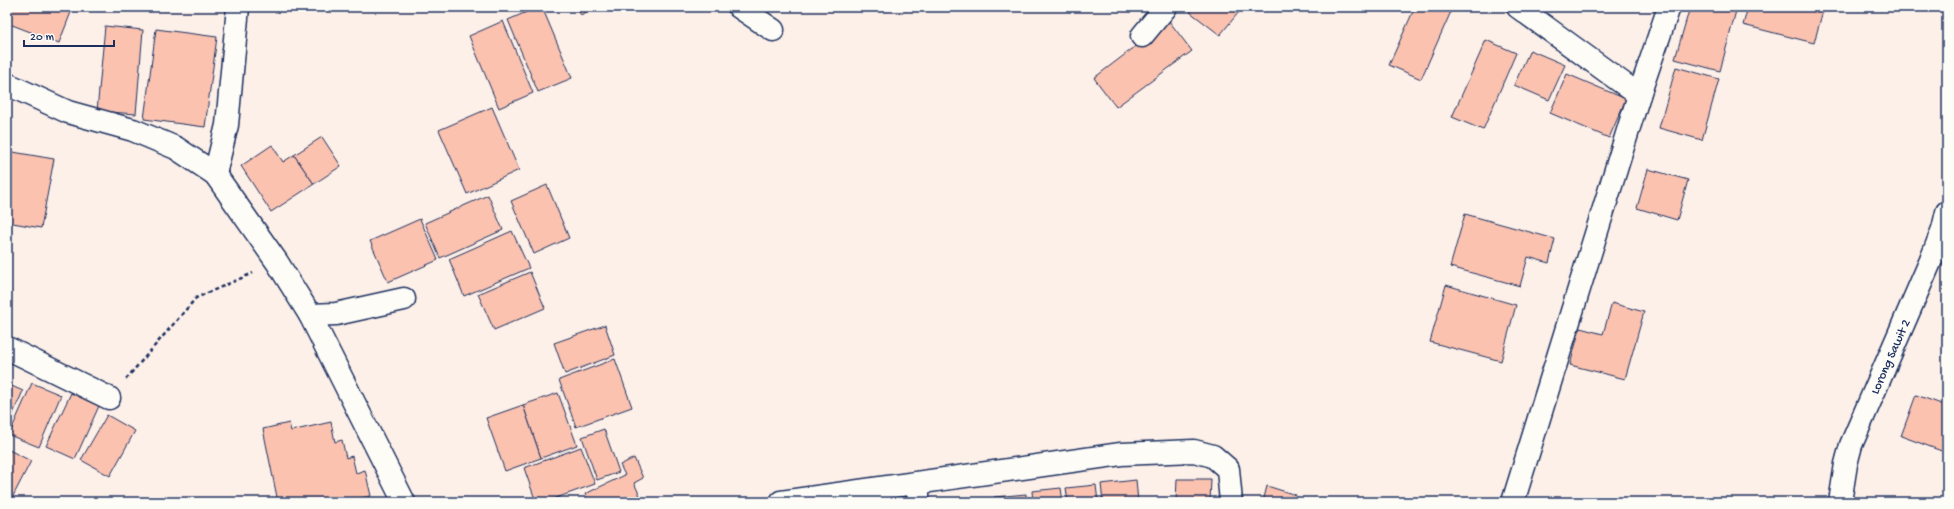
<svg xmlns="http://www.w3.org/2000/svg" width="1954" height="509" viewBox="0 0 1954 509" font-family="'Gochi Hand',sans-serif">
	<rect width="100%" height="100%" fill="#fdf0e9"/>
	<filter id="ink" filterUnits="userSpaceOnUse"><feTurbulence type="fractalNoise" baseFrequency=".025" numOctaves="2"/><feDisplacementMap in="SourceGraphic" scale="8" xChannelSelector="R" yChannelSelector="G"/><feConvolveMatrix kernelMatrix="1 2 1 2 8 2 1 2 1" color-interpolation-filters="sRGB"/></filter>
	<g filter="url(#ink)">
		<g fill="#fbc2b0" stroke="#1b2f5e">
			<path d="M7,7H73L59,43L7,23Z"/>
			<path d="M538,7H542L572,78L538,92L508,20Z"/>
			<path d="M576,7H595L581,15Z"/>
			<path d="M1194,7H1243L1220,35L1190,12Z"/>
			<path d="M1415,7H1453L1421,79L1389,65Z"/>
			<path d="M1690,7H1737L1720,71L1675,59Z"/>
			<path d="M1748,7H1824L1814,43L1743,25Z"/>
			<path d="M503,21L533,93L499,108L469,36Z"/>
			<path d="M1169,21L1192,51L1116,107L1094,78Z"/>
			<path d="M105,26L143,30L136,114L97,111Z"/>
			<path d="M156,29L217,37L205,127L144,119Z"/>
			<path d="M1486,40L1516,53L1483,130L1452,117Z"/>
			<path d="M1530,50L1565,65L1549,100L1514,85Z"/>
			<path d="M1676,67L1719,79L1702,140L1659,128Z"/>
			<path d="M1567,74L1626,99L1609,138L1550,113Z"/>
			<path d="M492,107L519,170L467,194L439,130Z"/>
			<path d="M322,137L341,166L314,184L294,155Z"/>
			<path d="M272,145L283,162L294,155L314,184L271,212L241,166Z"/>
			<path d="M7,151L54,159L41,228L7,222Z"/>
			<path d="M1648,169L1688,180L1677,220L1637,208Z"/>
			<path d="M547,185L569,238L534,254L511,201Z"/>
			<path d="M488,195L503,230L440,258L425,223Z"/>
			<path d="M1465,214L1555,239L1549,263L1528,257L1520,286L1450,267Z"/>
			<path d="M420,219L438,260L388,282L370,241Z"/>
			<path d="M512,231L529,268L464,296L449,259Z"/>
			<path d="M530,272L545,308L494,330L478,294Z"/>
			<path d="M1446,285L1516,305L1501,361L1430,342Z"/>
			<path d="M1612,303L1644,312L1625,379L1570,365L1580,328L1603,334Z"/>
			<path d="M605,325L615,355L565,374L554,343Z"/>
			<path d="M615,359L632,407L576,427L559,380Z"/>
			<path d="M32,383L61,395L39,447L9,435Z"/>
			<path d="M7,384L23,391L7,427Z"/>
			<path d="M71,393L99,406L75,459L46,446Z"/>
			<path d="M558,393L577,445L541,458L523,405Z"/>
			<path d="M1916,395L1947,406V453L1901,436Z"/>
			<path d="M523,405L541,458L505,471L486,418Z"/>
			<path d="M107,415L135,431L110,476L81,460Z"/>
			<path d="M331,422L335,442L342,440L346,458L352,456L356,473L365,470L371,496L353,500V502H278L263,429L289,423L291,431Z"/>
			<path d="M604,429L619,472L597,480L582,437Z"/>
			<path d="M581,447L595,484L545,502H536L524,468Z"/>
			<path d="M7,449L31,461L10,502H7Z"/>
			<path d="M634,458L643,478L634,483L642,500L638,502H588L585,494L625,475L620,465Z"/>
			<path d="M1177,479H1211L1210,502H1176Z"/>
			<path d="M1136,480L1138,502H1103L1101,484Z"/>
			<path d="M1096,485L1098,502H1068L1066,488Z"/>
			<path d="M1267,486L1296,495L1294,502H1263Z"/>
			<path d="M1061,488L1063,502H1033L1032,491Z"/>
			<path d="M1026,494V502H995L994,497Z"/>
			<path d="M989,499V502H962Z"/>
		</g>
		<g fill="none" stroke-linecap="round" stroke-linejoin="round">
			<defs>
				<g id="minor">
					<path d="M739,7L773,30"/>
					<path d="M1518,7L1639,95"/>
					<path d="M1142,36L1166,7"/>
					<path d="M7,84L68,112L133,130L176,148L215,174L277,262L310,315L336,314L404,299"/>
					<path d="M215,174L227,125L238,7"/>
					<path d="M310,315L404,502"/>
					<path d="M7,348L109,398"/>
					<path d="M918,483V502"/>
					<path d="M781,502L1121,454L1194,451L1213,456L1228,469L1231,502"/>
					<path d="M1513,502L1639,95L1669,7"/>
					<path d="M1840,502L1846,464L1851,445L1931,260L1943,229L1947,212"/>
				</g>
			</defs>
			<use href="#minor" stroke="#1b2f5e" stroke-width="25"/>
			<path stroke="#1b2f5e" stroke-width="2.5" stroke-dasharray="4 3" stroke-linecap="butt" d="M126,379L196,298L253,273"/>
			<use href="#minor" stroke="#fdfcf7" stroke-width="22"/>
		</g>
	</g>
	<g text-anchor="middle" stroke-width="3.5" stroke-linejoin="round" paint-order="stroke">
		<g font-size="13" fill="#1b2f5e" stroke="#fdfcf7">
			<text transform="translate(1889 356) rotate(-66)" y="5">Lorong Sawit 2</text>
		</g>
	</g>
	<rect width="1954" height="509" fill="none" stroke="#fdfcf7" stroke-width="24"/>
	<rect x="12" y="12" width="1930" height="485" fill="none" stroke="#1b2f5e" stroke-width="1.5" filter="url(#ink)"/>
	<path d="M24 40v6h90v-6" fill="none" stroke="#1b2f5e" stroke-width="2"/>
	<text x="30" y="40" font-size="12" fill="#1b2f5e" stroke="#fdfcf7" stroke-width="3" paint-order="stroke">20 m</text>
</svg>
